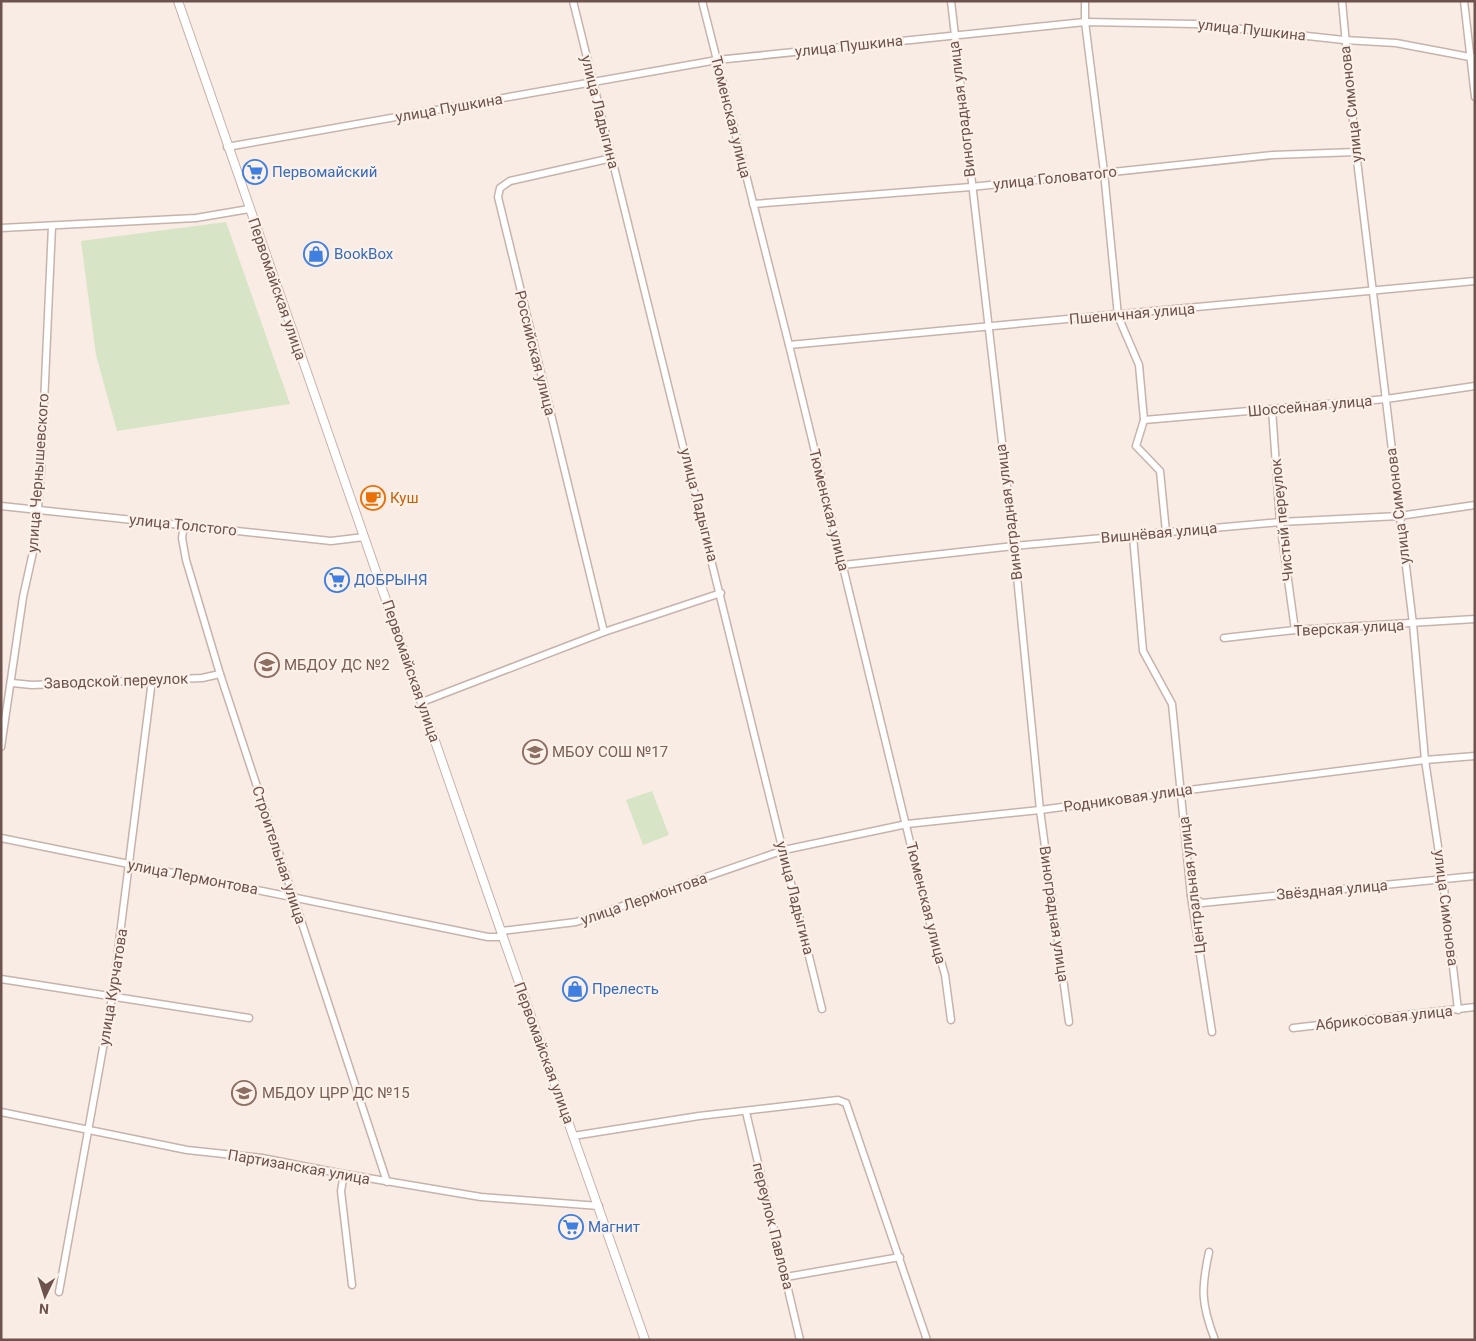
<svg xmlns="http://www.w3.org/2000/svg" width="1476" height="1341" viewBox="0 0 1476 1341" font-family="Roboto,sans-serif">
	<rect width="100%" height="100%" fill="#f8ece4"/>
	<g fill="#d7e4c5">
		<path d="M226,222L290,404L117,431L96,355L81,241Z"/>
		<path d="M652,791L669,835L643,845L626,800Z"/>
	</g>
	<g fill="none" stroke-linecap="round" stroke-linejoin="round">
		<defs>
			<g id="minor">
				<path d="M573,1L822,1009"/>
				<path d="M702,1L789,345L928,916L945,975L951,1020"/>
				<path d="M951,1L1014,546L1040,810L1069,1022"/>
				<path d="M1085,1V22L1104,172L1118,316L1139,365L1144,420L1136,446L1160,471L1166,532"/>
				<path d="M1342,1L1356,152L1413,624L1425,760L1443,880L1458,1010"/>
				<path d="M1464,1L1475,97"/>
				<path d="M227,147L717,60L1085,22L1195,24L1344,40L1396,43L1475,58"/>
				<path d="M753,204L971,187L1273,155L1356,152"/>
				<path d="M1,228L196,218L249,209"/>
				<path d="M789,345L1475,281"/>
				<path d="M1272,409L1280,522L1295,630"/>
				<path d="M1144,420L1386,399L1475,386"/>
				<path d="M1,506L331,541L364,537"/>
				<path d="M184,525L182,538L186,560L220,674L387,1182"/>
				<path d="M1133,536L1143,651L1172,704L1191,896L1212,1032"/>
				<path d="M843,565L1014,546L1280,522L1399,516L1475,505"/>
				<path d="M604,632L498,197L500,188L510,181L612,158"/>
				<path d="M1224,638L1295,630L1475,619"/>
				<path d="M12,683L32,685L202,678L220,674"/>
				<path d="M422,702L604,632L721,593"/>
				<path d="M1,747L23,597L35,543L41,471L52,226"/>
				<path d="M1,838L488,937H503"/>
				<path d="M1191,896L1202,903L1475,876"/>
				<path d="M501,931L576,922L784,850L907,824L1040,810L1181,791L1425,760L1475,756"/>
				<path d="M1,979L249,1018"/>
				<path d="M1293,1028L1475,1007"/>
				<path d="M1,1112L187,1150L262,1158L344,1174L481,1197L599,1206"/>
				<path d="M746,1112L800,1340"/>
				<path d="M573,1136L699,1116L838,1100L846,1103L927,1340"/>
				<path d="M344,1174L341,1191L352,1285"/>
				<path d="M1209,1252C1201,1289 1201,1304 1215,1340"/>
				<path d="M786,1277L900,1257"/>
				<path d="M59,1292L112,998L152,680"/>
			</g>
			<path id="tertiary" d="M178,1L503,937L645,1340"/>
		</defs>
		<use href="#minor" stroke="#c7b3ac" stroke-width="9"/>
		<use href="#tertiary" stroke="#c7b3ac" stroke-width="10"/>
		<use href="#minor" stroke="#fff" stroke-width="6"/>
		<use href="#tertiary" stroke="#fff" stroke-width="8"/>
	</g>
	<defs>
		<symbol id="supermarket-ring" viewBox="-11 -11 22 22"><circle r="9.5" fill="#fcf1e9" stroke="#3f7fe0" stroke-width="1.5"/><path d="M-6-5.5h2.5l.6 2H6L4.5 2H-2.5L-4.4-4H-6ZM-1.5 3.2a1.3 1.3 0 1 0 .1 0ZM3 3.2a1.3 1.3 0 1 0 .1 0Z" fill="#3f7fe0"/></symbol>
		<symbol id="shop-ring" viewBox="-11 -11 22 22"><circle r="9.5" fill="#fcf1e9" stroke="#3f7fe0" stroke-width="1.5"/><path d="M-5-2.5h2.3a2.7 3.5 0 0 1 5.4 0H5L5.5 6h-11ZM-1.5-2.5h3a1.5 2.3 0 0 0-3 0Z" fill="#3f7fe0"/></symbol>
		<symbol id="cafe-ring" viewBox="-11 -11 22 22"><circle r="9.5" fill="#fcf1e9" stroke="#e8710a" stroke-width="1.5"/><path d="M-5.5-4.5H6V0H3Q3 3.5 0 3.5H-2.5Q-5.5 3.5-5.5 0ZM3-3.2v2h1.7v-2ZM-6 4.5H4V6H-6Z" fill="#e8710a"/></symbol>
		<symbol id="school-ring" viewBox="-11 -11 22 22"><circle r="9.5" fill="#fcf1e9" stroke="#8d6e63" stroke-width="1.5"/><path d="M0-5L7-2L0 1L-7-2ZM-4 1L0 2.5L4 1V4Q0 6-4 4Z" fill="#8d6e63"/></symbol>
	</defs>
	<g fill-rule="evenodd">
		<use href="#supermarket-ring" x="241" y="158" width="28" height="28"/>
		<use href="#shop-ring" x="302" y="240" width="28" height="28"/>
		<use href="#cafe-ring" x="359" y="484" width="28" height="28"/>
		<use href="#supermarket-ring" x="323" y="566" width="28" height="28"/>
		<use href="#school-ring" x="253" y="651" width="28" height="28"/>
		<use href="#school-ring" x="521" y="738" width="28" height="28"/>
		<use href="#shop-ring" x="561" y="975" width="28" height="28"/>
		<use href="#school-ring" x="230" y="1079" width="28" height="28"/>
		<use href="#supermarket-ring" x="557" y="1213" width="28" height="28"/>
	</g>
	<g text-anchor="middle" stroke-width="4.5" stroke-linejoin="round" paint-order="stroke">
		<g font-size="15" fill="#6d524d" stroke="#fcf1e9">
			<text transform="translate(1252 30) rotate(6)" y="5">улица Пушкина</text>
			<text transform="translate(849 46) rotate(-6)" y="5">улица Пушкина</text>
			<text transform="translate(1351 104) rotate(-96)" y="5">улица Симонова</text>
			<text transform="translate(449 108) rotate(-10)" y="5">улица Пушкина</text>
			<text transform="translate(962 109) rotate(-97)" y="5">Виноградная улица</text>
			<text transform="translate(600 112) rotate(76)" y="5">улица Ладыгина</text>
			<text transform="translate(731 117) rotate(76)" y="5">Тюменская улица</text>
			<text transform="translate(1055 178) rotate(-6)" y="5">улица Головатого</text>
			<text transform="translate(277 289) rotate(71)" y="5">Первомайская улица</text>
			<text transform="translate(1132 314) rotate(-5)" y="5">Пшеничная улица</text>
			<text transform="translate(535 353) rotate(76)" y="5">Российская улица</text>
			<text transform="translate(1310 406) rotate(-5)" y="5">Шоссейная улица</text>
			<text transform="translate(38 473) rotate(-86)" y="5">улица Чернышевского</text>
			<text transform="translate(699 505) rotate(76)" y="5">улица Ладыгина</text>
			<text transform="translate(1398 506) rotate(-97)" y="5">улица Симонова</text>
			<text transform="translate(829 510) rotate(76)" y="5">Тюменская улица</text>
			<text transform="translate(1009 512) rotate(-97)" y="5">Виноградная улица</text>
			<text transform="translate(1282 520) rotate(-96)" y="5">Чистый переулок</text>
			<text transform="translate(183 525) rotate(6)" y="5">улица Толстого</text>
			<text transform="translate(1159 533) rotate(-5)" y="5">Вишнёвая улица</text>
			<text transform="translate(1349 628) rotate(-3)" y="5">Тверская улица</text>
			<text transform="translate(411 671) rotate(71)" y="5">Первомайская улица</text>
			<text transform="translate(116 681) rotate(-2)" y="5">Заводской переулок</text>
			<text transform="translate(1128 798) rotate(-8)" y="5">Родниковая улица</text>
			<text transform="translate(279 855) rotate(72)" y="5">Строительная улица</text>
			<text transform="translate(193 877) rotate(11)" y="5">улица Лермонтова</text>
			<text transform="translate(1192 885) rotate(-97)" y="5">Центральная улица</text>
			<text transform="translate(1332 890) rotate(-5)" y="5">Звёздная улица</text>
			<text transform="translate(795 898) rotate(76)" y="5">улица Ладыгина</text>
			<text transform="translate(644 899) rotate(-19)" y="5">улица Лермонтова</text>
			<text transform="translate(926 903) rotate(76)" y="5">Тюменская улица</text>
			<text transform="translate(1446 908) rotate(83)" y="5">улица Симонова</text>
			<text transform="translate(1054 914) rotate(82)" y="5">Виноградная улица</text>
			<text transform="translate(113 987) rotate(-81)" y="5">улица Курчатова</text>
			<text transform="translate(1384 1018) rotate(-6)" y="5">Абрикосовая улица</text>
			<text transform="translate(544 1053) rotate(70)" y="5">Первомайская улица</text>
			<text transform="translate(299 1167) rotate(10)" y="5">Партизанская улица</text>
			<text transform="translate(773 1226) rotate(76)" y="5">переулок Павлова</text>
		</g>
		<g font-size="15" fill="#366cbe" stroke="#fcf1e9" text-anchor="start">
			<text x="272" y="177">Первомайский</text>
			<text x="334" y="259">BookBox</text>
			<text x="354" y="585">ДОБРЫНЯ</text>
			<text x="592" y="994">Прелесть</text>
			<text x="588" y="1232">Магнит</text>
		</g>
		<g font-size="15" fill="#c56008" stroke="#fcf1e9" text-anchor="start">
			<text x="390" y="503">Куш</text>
		</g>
		<g font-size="15" fill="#785e54" stroke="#fcf1e9" text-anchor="start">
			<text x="284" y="670">МБДОУ ДС №2</text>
			<text x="552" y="757">МБОУ СОШ №17</text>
			<text x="262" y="1098">МБДОУ ЦРР ДС №15</text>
		</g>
	</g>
	<rect width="1476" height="1341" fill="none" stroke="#6d524d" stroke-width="5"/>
	<g transform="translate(45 1296) rotate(184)" stroke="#fcf1e9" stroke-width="4" paint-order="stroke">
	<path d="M0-4L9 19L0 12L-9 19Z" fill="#6d524d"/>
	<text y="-8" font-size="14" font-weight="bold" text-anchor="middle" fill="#6d524d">N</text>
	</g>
</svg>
